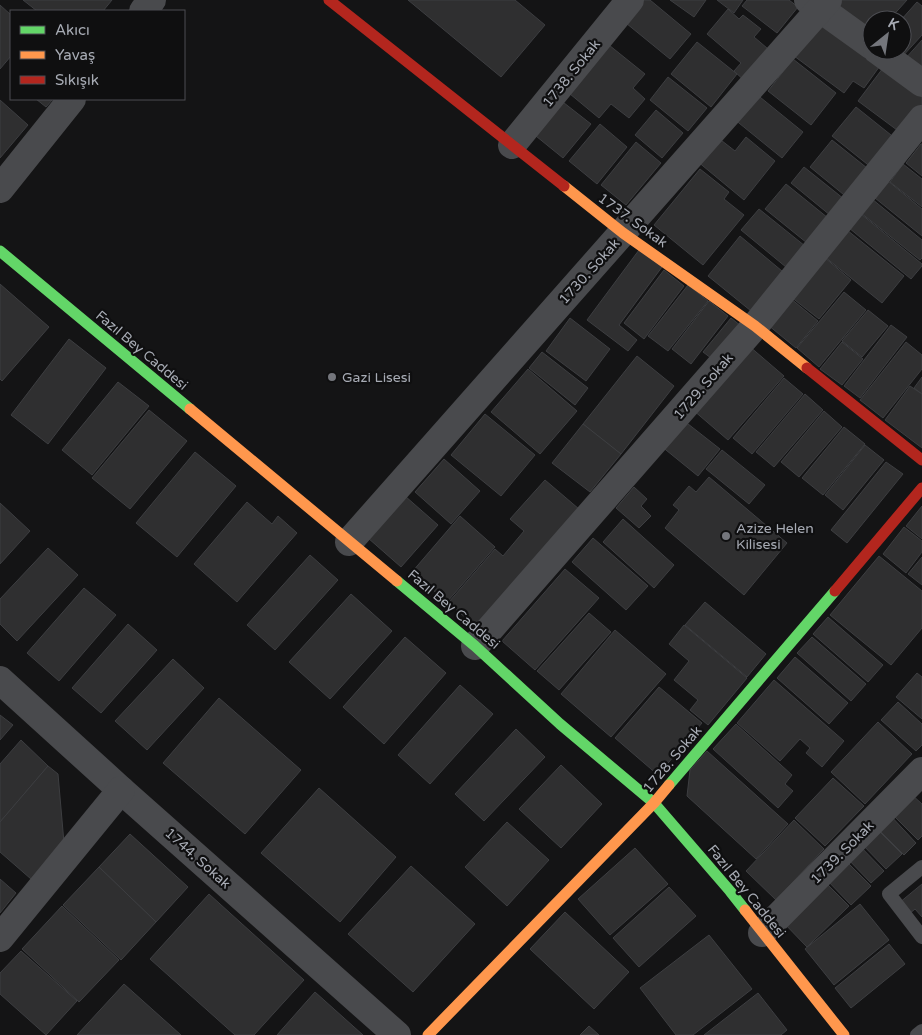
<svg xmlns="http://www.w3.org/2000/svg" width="922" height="1035" viewBox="0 0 922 1035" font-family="'Varela Round',sans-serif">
	<rect width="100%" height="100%" fill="#141415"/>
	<g fill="#2f2f30" stroke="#3d3e41">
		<path d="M23,0H112L103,11H37Z"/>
		<path d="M408,0H515L545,25L501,77Z"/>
		<path d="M636,0H650L691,34L670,59L621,19Z"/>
		<path d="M670,0H706L694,17Z"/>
		<path d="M717,0H743L734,13Z"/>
		<path d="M747,0H789L798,7L777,33L742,6Z"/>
		<path d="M837,0H907L889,20H872V35L835,3Z"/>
		<path d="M917,2L922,6V35L901,58L892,50H902V20H901Z"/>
		<path d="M0,5L11,15V56L0,69Z"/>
		<path d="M728,9L739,19L743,15L761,29L754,37L774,54L748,84L734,71L741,63L707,34Z"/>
		<path d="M818,15L882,63L864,88L853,81L844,93L790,53Z"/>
		<path d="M922,40V74L905,59Z"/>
		<path d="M604,41L645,74L633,88L645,99L629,118L611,104L599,118L564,89Z"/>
		<path d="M697,42L737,74L711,107L671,74Z"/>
		<path d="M793,59L836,93L811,125L768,91Z"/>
		<path d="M883,68L922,97V106L901,133L858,101Z"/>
		<path d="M668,77L707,108L688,131L650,100Z"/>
		<path d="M755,93L803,132L782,158L734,119Z"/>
		<path d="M36,99H53L46,107Z"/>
		<path d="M559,99L591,124L563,158L531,132Z"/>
		<path d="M0,100L28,125L0,158Z"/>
		<path d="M856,107L896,139L872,168L832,136Z"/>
		<path d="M656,110L683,133L662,158L635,135Z"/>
		<path d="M600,124L627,147L597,184L569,161Z"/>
		<path d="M717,137L735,151L746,137L775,161L744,200L697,161Z"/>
		<path d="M832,140L872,172L849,199L810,167Z"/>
		<path d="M636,142L661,163L626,205L601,185Z"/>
		<path d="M921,144H922V176L906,163Z"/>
		<path d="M903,164L922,179V207L890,182Z"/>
		<path d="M804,167L849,203L836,220L791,183Z"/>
		<path d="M700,169L729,192L724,199L744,215L703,265L654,225Z"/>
		<path d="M888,181L922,209V236L875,198Z"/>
		<path d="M786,184L833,222L812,247L765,209Z"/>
		<path d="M872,199L922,240V258L920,260L861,213Z"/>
		<path d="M759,209L810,250L792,272L741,230Z"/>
		<path d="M861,214L922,264V266L911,279L849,228Z"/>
		<path d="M847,230L904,276L882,303L825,257Z"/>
		<path d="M740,236L788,276L756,315L708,276Z"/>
		<path d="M639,250L662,267L619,325L637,340L628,351L587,320Z"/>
		<path d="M824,257L851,280L819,319L791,297Z"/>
		<path d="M664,270L684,286L644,339L624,323Z"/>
		<path d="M0,284L49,327L2,381L0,379Z"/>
		<path d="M688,285L708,301L668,351L648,336Z"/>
		<path d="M844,292L866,310L819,367L797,348Z"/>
		<path d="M790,298L818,321L796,348L768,325Z"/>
		<path d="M709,301L728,316L691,364L672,349Z"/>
		<path d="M868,310L888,326L862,357L842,341Z"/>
		<path d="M570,318L610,349L586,381L546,351Z"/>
		<path d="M731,318L746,330L719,364L703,352Z"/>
		<path d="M891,325L907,337L860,398L844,386Z"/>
		<path d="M69,339L106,368L48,444L11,415Z"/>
		<path d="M842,342L863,359L842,385L820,369Z"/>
		<path d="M906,342L922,355V369L883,418L860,400Z"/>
		<path d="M749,346L784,376L728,440L693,410Z"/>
		<path d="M542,352L588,388L575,405L529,368Z"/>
		<path d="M637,356L674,386L621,454L583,424Z"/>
		<path d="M528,369L577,411L540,454L491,412Z"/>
		<path d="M922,377V394L914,388Z"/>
		<path d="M784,378L803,394L752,454L733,438Z"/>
		<path d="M118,382L149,406L92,475L62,450Z"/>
		<path d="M910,386L922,394V448L885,420Z"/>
		<path d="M805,394L823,410L774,467L756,452Z"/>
		<path d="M149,410L187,441L130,509L92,478Z"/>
		<path d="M824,411L842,427L799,477L781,462Z"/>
		<path d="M485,414L535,455L501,496L451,455Z"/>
		<path d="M683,420L720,449L698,476L661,446Z"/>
		<path d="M583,424L621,454L590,492L552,463Z"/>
		<path d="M844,427L865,444L823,495L802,478Z"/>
		<path d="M865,445L884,460L843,510L825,495Z"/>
		<path d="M722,450L765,485L749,504L706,469Z"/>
		<path d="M195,452L236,486L177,557L136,523Z"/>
		<path d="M444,459L480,491L451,524L415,492Z"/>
		<path d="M886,462L903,474L847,543L831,530Z"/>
		<path d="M709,477L787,543L744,595L665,528L679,510L673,505L689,486L696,492Z"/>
		<path d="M545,480L579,509L477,627L448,603L495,549L503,556L524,531L510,519Z"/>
		<path d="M634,487L647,499L641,506L651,516L639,528L616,508Z"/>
		<path d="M405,496L438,525L401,567L368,538Z"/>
		<path d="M247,502L272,524L278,516L297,533L237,602L194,564Z"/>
		<path d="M0,503L30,531L0,564Z"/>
		<path d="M922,506V539L906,526Z"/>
		<path d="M460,516L495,547L447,602L412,572Z"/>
		<path d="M623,519L674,565L654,588L603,542Z"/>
		<path d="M904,527L922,541V552L906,573L883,554Z"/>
		<path d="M593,538L648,586L626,610L572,562Z"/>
		<path d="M48,548L78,575L17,641L0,624V599Z"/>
		<path d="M310,555L338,580L275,650L247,625Z"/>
		<path d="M879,556L922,591V628L891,665L830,615Z"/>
		<path d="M922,557V585L908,574Z"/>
		<path d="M565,569L599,598L535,670L502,641Z"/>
		<path d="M84,588L116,615L59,681L27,653Z"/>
		<path d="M351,594L392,631L330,699L289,662Z"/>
		<path d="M705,602L766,654L747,677L685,625Z"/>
		<path d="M589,613L611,632L559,690L537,671Z"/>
		<path d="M828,617L883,665L868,682L813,634Z"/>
		<path d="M128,624L157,650L101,713L72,688Z"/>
		<path d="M684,625L747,678L708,725L690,710L698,700L674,680L689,661L669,644Z"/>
		<path d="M615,630L666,674L611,737L561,694Z"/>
		<path d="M405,637L446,673L384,744L343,707Z"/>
		<path d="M812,637L866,684L851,701L797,653Z"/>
		<path d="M795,657L848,703L829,724L777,678Z"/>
		<path d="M173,659L204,688L147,750L115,721Z"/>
		<path d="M917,673L922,677V719L896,697Z"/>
		<path d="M774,680L844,741L822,767L806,753L810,748L800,739L780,761L737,723Z"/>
		<path d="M460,685L493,714L430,784L398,755Z"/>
		<path d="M659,687L702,723L658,775L615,738Z"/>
		<path d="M219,698L301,770L245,834L163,763Z"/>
		<path d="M898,702L922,724V745L916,751L881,720Z"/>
		<path d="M0,715L13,725L0,740Z"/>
		<path d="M878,722L912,754L865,804L831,772Z"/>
		<path d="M736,724L792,775L785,784L793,791L778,808L713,749Z"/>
		<path d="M516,729L545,757L484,821L455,794Z"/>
		<path d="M21,740L48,766L0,822V764Z"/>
		<path d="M707,751L788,824L756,859L687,796L690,770Z"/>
		<path d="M561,765L602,804L561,848L519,809Z"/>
		<path d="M48,766L58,774L64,843L31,879L0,852V822Z"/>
		<path d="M833,778L864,806L825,846L795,818Z"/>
		<path d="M319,788L396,857L340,922L261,853Z"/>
		<path d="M911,794L922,804V836L918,840L891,813Z"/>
		<path d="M889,814L916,843L904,855L876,827Z"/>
		<path d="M794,820L824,849L776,900L746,871Z"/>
		<path d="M507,822L549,860L507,906L465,867Z"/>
		<path d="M875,827L902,854L886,869L860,842Z"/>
		<path d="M130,834L188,887L156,922L99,867Z"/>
		<path d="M858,844L884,871L871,883L845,856Z"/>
		<path d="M635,848L668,884L610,935L578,899Z"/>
		<path d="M843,858L871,886L851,905L824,877Z"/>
		<path d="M411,866L475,924L413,992L348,934Z"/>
		<path d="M99,867L156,922L121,960L63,905Z"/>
		<path d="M0,879L16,893L0,913Z"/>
		<path d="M823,880L849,906L807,947L781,920Z"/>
		<path d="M922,884V917L915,909L909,914L899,903Z"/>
		<path d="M669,887L696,916L639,967L613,938Z"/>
		<path d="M209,894L304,980L254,1035H235L150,959Z"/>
		<path d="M860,904L889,940L834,985L805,949Z"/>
		<path d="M62,906L119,960L79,1002L22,949Z"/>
		<path d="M565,912L629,972L594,1009L530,949Z"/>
		<path d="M709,935L752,989L693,1035H676L640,988Z"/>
		<path d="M889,944L905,964L851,1008L835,988Z"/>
		<path d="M21,951L77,1001L46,1035L0,994V973Z"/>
		<path d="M124,984L181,1035H77Z"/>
		<path d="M315,992L363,1035H277Z"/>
		<path d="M758,993L787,1030L781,1035H704Z"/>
		<path d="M589,1026L599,1035H580Z"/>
	</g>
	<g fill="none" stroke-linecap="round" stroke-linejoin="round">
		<g stroke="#494a4d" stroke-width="14">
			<path d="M922,867L889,894L922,937"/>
			<path d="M917,1035L922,1031"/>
		</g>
		<g stroke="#494a4d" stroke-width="28">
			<path d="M808,0L872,46"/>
			<path d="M143,11L152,0"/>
			<path d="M877,50L922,83"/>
			<path d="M512,145L630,0"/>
			<path d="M0,189L72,99"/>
			<path d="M349,542L828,0"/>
			<path d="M475,646L755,326L922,119"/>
			<path d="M0,680L121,790L397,1035"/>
			<path d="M762,933L922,771"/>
			<path d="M0,938L121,790"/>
		</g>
		<g stroke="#63d668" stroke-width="11">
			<path d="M0,251L190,409"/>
			<path d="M397,581L475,646L560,724L654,803L730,891L745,910"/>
			<path d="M669,785L835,591"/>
		</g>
		<g stroke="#ff974d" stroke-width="11">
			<path d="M564,186L623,233L755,326L807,368"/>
			<path d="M190,409L397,581"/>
			<path d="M745,910L844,1035"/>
			<path d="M428,1035L654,803L669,785"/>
		</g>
		<g stroke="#b3261e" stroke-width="11">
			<path d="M329,0L564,186"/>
			<path d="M807,368L922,460"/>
			<path d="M835,591L922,488"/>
		</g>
	</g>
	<g fill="#74767c" stroke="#0f0f10" stroke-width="2">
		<circle cx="332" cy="377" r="5"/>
		<circle cx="726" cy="536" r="5"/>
	</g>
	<g text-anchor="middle" stroke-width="4.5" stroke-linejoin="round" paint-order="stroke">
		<g font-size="14" fill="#a7abb4" stroke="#0f0f10">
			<text transform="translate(571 73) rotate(-51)" y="5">1738. Sokak</text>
			<text transform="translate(633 220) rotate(36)" y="5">1737. Sokak</text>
			<text transform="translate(589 271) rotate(-48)" y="5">1730. Sokak</text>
			<text transform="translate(142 350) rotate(40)" y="5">Fazıl Bey Caddesi</text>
			<text transform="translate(703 386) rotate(-49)" y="5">1729. Sokak</text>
			<text transform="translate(454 609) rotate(40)" y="5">Fazıl Bey Caddesi</text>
			<text transform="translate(672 759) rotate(-50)" y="5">1728. Sokak</text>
			<text transform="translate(842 852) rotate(-45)" y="5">1739. Sokak</text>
			<text transform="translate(198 858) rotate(42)" y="5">1744. Sokak</text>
			<text transform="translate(747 891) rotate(51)" y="5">Fazıl Bey Caddesi</text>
		</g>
		<g font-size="14" fill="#a7abb4" stroke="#0f0f10" text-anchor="start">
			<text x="342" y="382">Gazi Lisesi</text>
			<text x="736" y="533">Azize Helen<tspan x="736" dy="16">Kilisesi</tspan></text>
		</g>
	</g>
	<rect x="10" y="10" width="175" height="90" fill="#0f0f10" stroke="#4c4d52"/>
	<rect x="20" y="26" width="25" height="8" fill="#63d668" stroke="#4c4d52"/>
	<text x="55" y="35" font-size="15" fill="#a7abb4">Akıcı</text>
	<rect x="20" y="51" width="25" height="8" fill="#ff974d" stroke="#4c4d52"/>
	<text x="55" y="60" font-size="15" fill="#a7abb4">Yavaş</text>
	<rect x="20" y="76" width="25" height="8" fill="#b3261e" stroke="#4c4d52"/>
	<text x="55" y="85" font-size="15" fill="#a7abb4">Sıkışık</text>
	<g transform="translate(887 35) rotate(30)"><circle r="24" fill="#0f0f10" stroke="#4c4d52"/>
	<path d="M0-4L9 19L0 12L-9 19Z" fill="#74767c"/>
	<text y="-8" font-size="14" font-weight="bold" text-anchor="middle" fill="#a7abb4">K</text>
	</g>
</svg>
